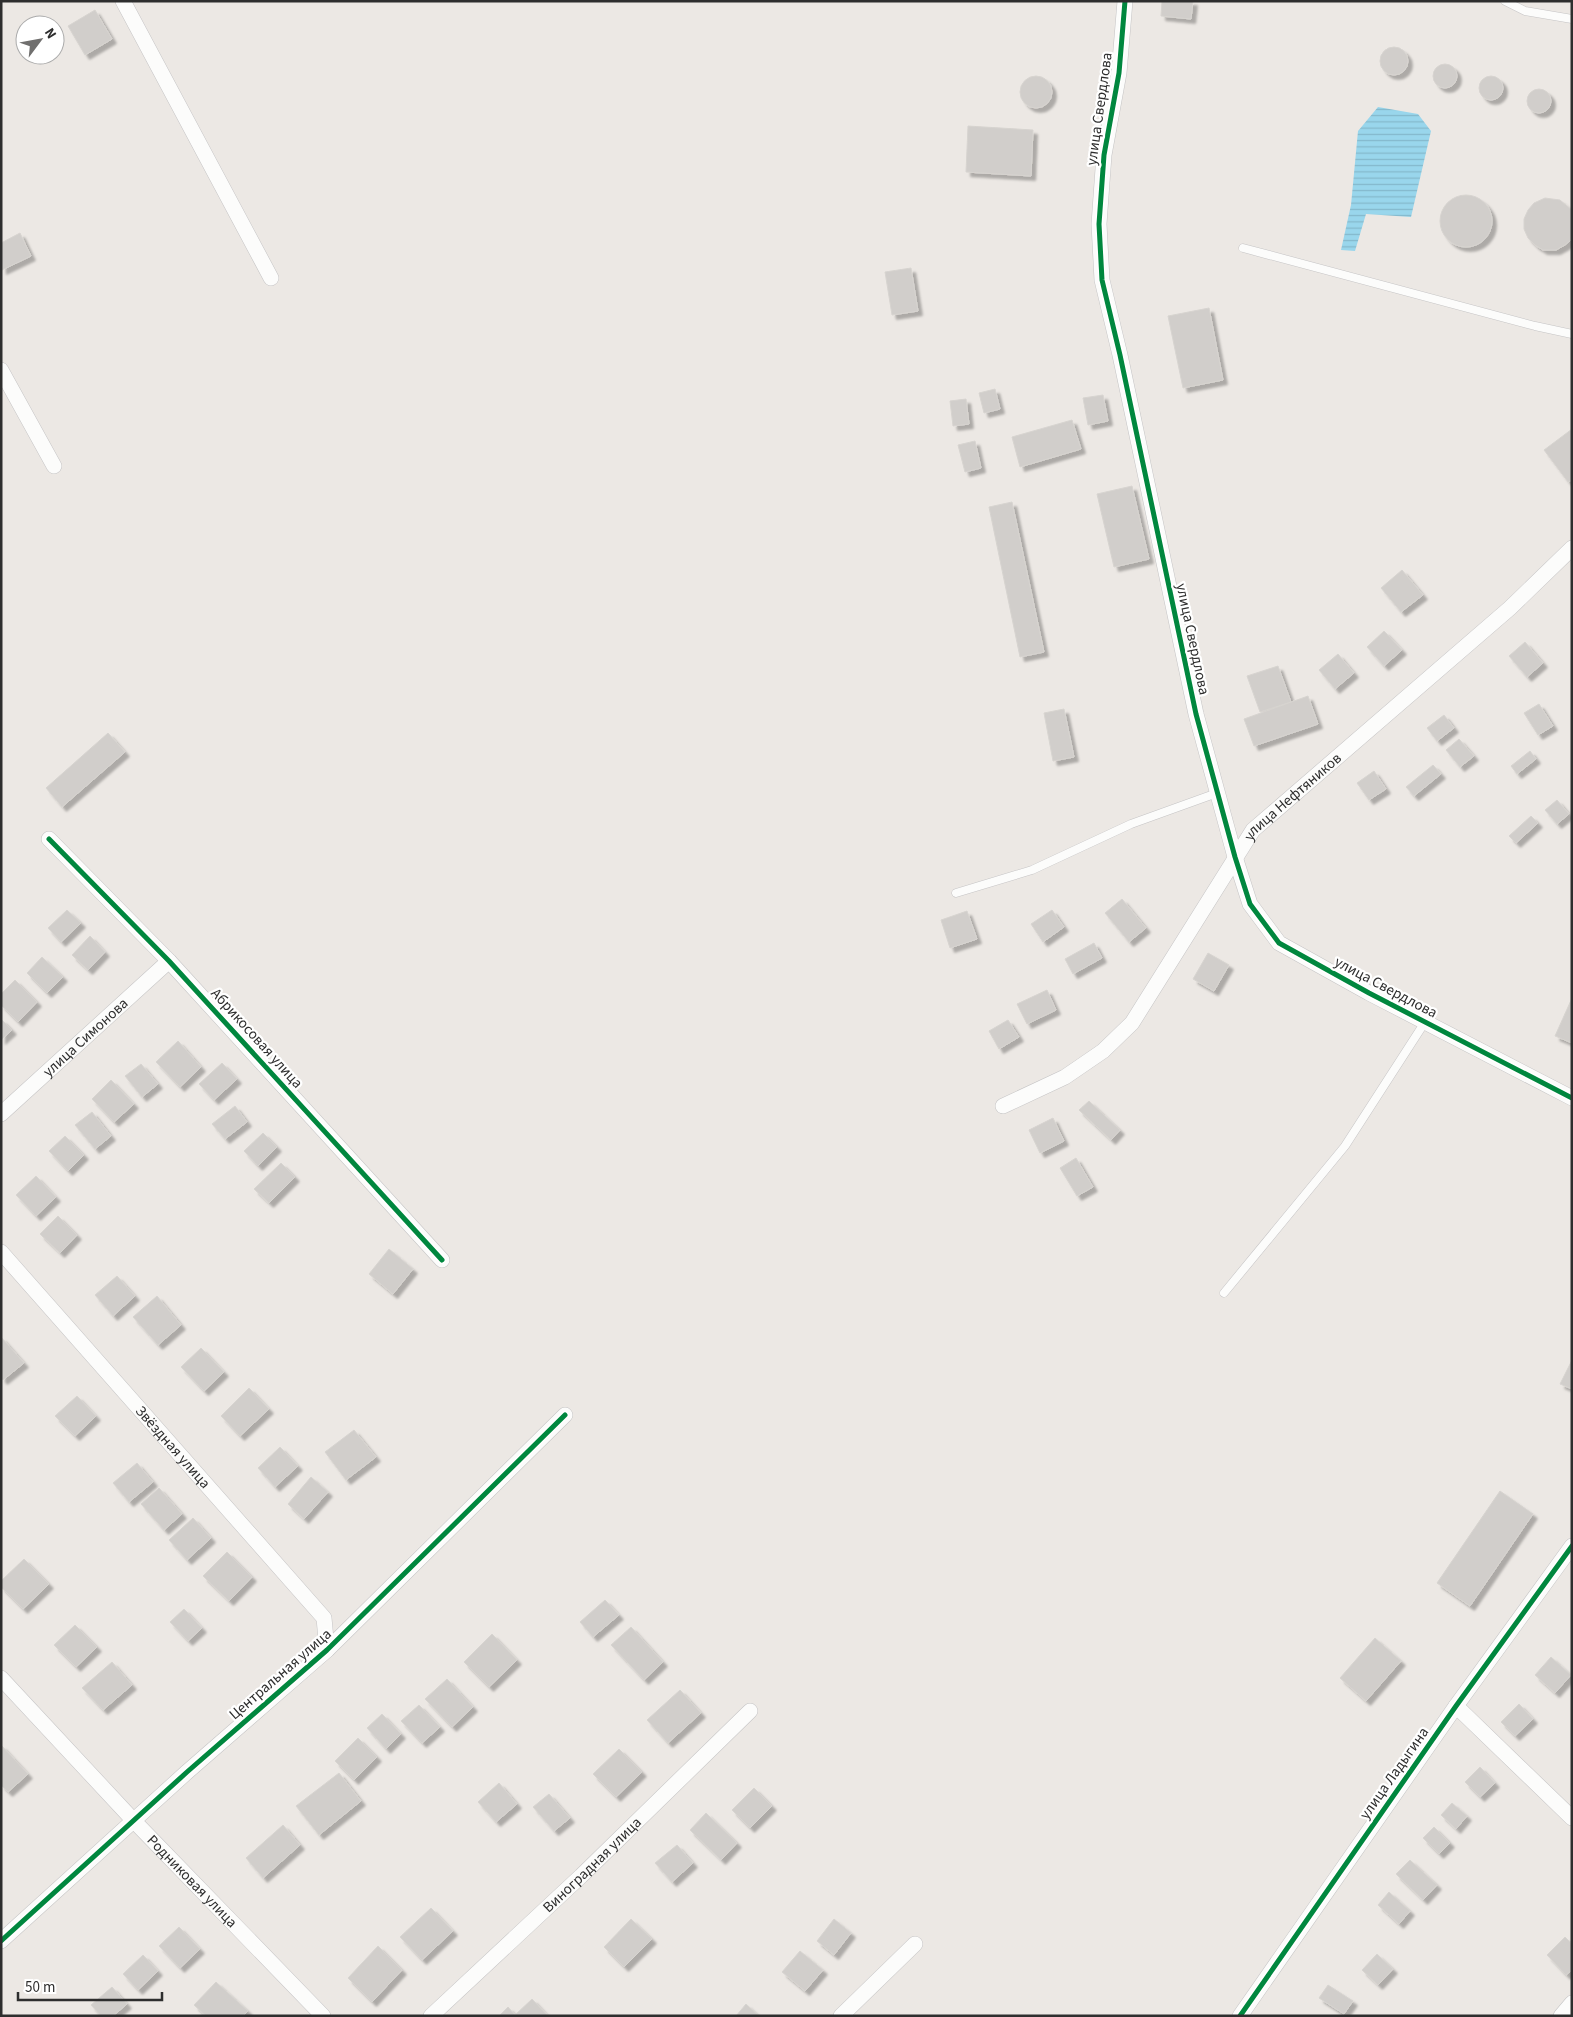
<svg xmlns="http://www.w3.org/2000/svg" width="1573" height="2017" viewBox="0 0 1573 2017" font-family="'Source Sans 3',sans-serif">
	<defs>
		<pattern id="water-rules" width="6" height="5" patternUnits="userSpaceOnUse" patternTransform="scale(1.25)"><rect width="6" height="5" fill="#99d6ec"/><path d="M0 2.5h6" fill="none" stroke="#84b8cb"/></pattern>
		<filter id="shadow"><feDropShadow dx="4.5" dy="4.5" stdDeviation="1" flood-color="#0004"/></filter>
	</defs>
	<rect width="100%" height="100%" fill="#ece8e4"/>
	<path fill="url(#water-rules)" d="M1378,107L1418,114L1431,131L1411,217L1366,214L1355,251L1341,250L1351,205L1358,131Z"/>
	<g fill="#d1cecb" stroke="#d7d4d0" filter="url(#shadow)">
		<path d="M1162,1H1193L1191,19L1161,16Z"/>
		<path d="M95,10L112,39L85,55L68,26Z"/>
		<circle cx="1394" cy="61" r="14"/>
		<circle cx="1445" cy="76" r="12"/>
		<circle cx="1036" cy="92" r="16"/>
		<circle cx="1491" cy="88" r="12"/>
		<circle cx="1539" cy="101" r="12"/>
		<path d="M968,126L1033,130L1031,176L966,172Z"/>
		<circle cx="1466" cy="221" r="26"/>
		<path d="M1545,198L1560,200L1572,210V239L1565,245L1556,250H1543L1535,245L1528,238L1524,229V219L1528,210L1534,203Z"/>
		<path d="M20,233L31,256L2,270L1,243Z"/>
		<path d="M911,268L918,311L892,315L885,272Z"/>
		<path d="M1209,308L1223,380L1183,388L1168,316Z"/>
		<path d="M995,389L1000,409L984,413L979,393Z"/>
		<path d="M1103,395L1108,421L1088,425L1083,398Z"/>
		<path d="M966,399L969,424L953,426L950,401Z"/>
		<path d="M1072,420L1081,449L1020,467L1012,437Z"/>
		<path d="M1572,429V480L1568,482L1544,450Z"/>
		<path d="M975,441L981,468L965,472L958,445Z"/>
		<path d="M1132,486L1149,559L1114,567L1097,494Z"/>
		<path d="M1012,502L1044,652L1020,657L989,507Z"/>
		<path d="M1402,570L1423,595L1401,612L1381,588Z"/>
		<path d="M1384,631L1402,650L1384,666L1367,647Z"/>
		<path d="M1525,642L1543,663L1527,677L1509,656Z"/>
		<path d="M1338,654L1354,673L1335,689L1319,670Z"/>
		<path d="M1278,666L1291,702L1260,712L1247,676Z"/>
		<path d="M1308,696L1318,724L1254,746L1244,719Z"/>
		<path d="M1539,704L1553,726L1538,735L1524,713Z"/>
		<path d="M1064,709L1074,757L1053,761L1044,713Z"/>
		<path d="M1444,715L1454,728L1437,741L1427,728Z"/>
		<path d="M108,733L125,752L62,807L46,788Z"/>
		<path d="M1459,739L1474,756L1460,767L1446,750Z"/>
		<path d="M1530,751L1536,759L1517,774L1511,766Z"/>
		<path d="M1433,765L1441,774L1414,796L1406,787Z"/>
		<path d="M1374,771L1386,789L1369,800L1357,783Z"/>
		<path d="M1557,800L1569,814L1557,824L1545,810Z"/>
		<path d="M1531,816L1538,823L1516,843L1509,836Z"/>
		<path d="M1122,899L1146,928L1129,942L1105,913Z"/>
		<path d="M67,910L81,923L61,942L48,928Z"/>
		<path d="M1052,910L1064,927L1043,942L1031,924Z"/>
		<path d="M967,911L977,939L950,948L941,920Z"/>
		<path d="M90,936L105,952L88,970L72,955Z"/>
		<path d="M1094,943L1102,958L1073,974L1065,959Z"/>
		<path d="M1208,953L1229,965L1214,991L1193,979Z"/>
		<path d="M42,957L63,977L47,993L27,973Z"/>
		<path d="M15,980L37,1002L18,1022L1,1005V994Z"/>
		<path d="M1047,990L1056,1010L1027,1024L1017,1004Z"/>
		<path d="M1572,998V1043L1555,1036Z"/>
		<path d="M1,1019L12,1030L1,1040Z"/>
		<path d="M1008,1020L1019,1037L999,1049L989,1031Z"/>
		<path d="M178,1041L201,1067L180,1087L156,1062Z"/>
		<path d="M222,1063L237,1079L214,1100L199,1084Z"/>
		<path d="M141,1064L158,1084L142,1097L125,1076Z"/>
		<path d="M111,1080L134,1104L114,1122L92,1099Z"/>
		<path d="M1089,1101L1120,1130L1111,1140L1079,1110Z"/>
		<path d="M235,1106L247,1122L225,1139L212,1124Z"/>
		<path d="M92,1112L111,1136L95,1149L75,1125Z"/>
		<path d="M1053,1118L1064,1141L1040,1153L1029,1130Z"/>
		<path d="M263,1133L277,1147L258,1166L244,1151Z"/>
		<path d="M65,1136L84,1155L68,1171L49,1151Z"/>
		<path d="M1076,1158L1093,1187L1077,1196L1060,1168Z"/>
		<path d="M281,1163L295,1177L269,1203L254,1189Z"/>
		<path d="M36,1176L56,1197L36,1216L16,1195Z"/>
		<path d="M58,1216L77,1235L60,1253L40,1234Z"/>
		<path d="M389,1249L413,1269L393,1294L369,1274Z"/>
		<path d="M117,1276L135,1296L113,1316L95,1295Z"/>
		<path d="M157,1296L181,1325L158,1345L133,1317Z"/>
		<path d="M1,1337L24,1363L3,1380L1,1378Z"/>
		<path d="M201,1348L224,1372L204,1391L181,1367Z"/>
		<path d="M1572,1360V1389L1560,1384Z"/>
		<path d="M249,1388L269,1409L240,1436L221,1416Z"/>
		<path d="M77,1396L96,1416L75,1436L55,1416Z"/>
		<path d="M354,1430L376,1457L346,1480L325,1452Z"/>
		<path d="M280,1447L298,1466L275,1487L258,1468Z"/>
		<path d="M137,1463L153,1482L129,1502L113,1483Z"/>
		<path d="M311,1477L328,1492L304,1519L288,1504Z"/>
		<path d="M159,1488L182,1514L164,1530L141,1504Z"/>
		<path d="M1500,1491L1533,1514L1470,1606L1437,1583Z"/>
		<path d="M193,1518L211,1538L187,1560L169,1540Z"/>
		<path d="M227,1552L252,1577L229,1601L203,1576Z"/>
		<path d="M24,1559L49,1584L23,1609L1,1587V1581Z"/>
		<path d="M605,1600L619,1615L593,1637L580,1622Z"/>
		<path d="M184,1609L202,1628L188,1641L170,1622Z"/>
		<path d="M75,1625L97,1647L76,1667L54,1645Z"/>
		<path d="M631,1627L663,1662L644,1680L611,1645Z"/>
		<path d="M492,1634L517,1660L489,1687L464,1662Z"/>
		<path d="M1375,1638L1401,1661L1366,1701L1340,1678Z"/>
		<path d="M1551,1657L1571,1675L1555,1693L1535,1675Z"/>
		<path d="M112,1662L132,1685L103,1710L82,1688Z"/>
		<path d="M447,1679L473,1707L452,1727L425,1699Z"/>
		<path d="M680,1690L701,1713L668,1743L647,1720Z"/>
		<path d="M1519,1704L1533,1719L1515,1736L1501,1722Z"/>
		<path d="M419,1705L440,1727L422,1743L401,1721Z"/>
		<path d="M382,1714L401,1734L386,1749L367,1728Z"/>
		<path d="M358,1738L377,1757L354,1780L335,1761Z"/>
		<path d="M1,1745L28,1774L8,1792L1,1785Z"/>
		<path d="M619,1749L642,1772L616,1797L593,1774Z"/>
		<path d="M1480,1767L1495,1783L1480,1797L1465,1782Z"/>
		<path d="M339,1773L361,1801L319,1835L296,1806Z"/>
		<path d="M499,1783L517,1804L496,1822L478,1802Z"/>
		<path d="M754,1788L772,1806L750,1828L732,1810Z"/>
		<path d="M549,1794L570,1818L554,1831L533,1807Z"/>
		<path d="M1452,1803L1467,1816L1456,1829L1441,1815Z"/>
		<path d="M706,1813L737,1843L721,1860L690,1830Z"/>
		<path d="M283,1825L300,1845L263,1878L246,1858Z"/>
		<path d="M1434,1827L1450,1843L1439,1854L1423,1838Z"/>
		<path d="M677,1845L693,1863L672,1882L655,1863Z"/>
		<path d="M1410,1860L1437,1885L1423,1900L1396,1874Z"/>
		<path d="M1389,1892L1410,1911L1399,1924L1378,1905Z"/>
		<path d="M431,1908L453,1931L422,1960L400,1937Z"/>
		<path d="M631,1919L652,1939L624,1967L604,1947Z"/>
		<path d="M834,1919L851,1933L834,1955L817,1941Z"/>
		<path d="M179,1927L200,1949L180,1968L159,1946Z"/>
		<path d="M1565,1937L1572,1944V1970L1566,1975L1547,1955Z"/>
		<path d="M378,1946L402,1970L372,2002L348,1978Z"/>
		<path d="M800,1951L823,1970L805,1991L782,1972Z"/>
		<path d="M1377,1954L1393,1969L1378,1985L1362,1970Z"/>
		<path d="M143,1955L158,1971L138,1990L123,1974Z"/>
		<path d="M216,1982L248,2011L243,2016H206L194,2005Z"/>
		<path d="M1328,1985L1353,2001L1344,2014L1319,1998Z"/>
		<path d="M112,1987L127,2004L113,2016H101L91,2005Z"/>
		<path d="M532,1999L548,2016H499L508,2007L515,2015Z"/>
		<path d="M746,2004L759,2016H736Z"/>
	</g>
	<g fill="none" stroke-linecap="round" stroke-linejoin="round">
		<defs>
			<g id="service">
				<path d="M1505,1L1525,11L1572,19"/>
				<path d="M1243,248L1535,326L1572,334"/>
				<path d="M956,893L1032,870L1131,824L1217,793"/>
				<path d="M1224,1293L1345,1146L1425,1022"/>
			</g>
			<g id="minor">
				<path d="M123,1L271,278"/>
				<path d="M1125,1L1119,73L1104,155L1099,224L1102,280L1120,355L1196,714L1235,857L1250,904L1279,943L1369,993L1572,1098"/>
				<path d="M1,370L54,466"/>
				<path d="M49,839L169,961L442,1260"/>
				<path id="s1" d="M1003,1106L1065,1077L1103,1051L1132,1023L1253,830L1510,608L1572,548"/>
				<path id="s2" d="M1,1114L169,961"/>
				<path id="s3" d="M1,1252L324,1618L327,1650"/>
				<path id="s4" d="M1,1678L134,1821L323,2016"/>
				<path d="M1456,1706L1572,1818"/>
				<path d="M1,1941L187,1772L327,1650L565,1415"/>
				<path id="s5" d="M431,2016L581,1876L750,1711"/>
				<path d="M841,2016L915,1944"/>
				<path d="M1240,2016L1456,1706L1572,1546"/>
				<path d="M1561,2016L1572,2003"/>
			</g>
		</defs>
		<use href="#service" stroke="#c5c4c5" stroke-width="9"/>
		<use href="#minor" stroke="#c5c4c5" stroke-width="16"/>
		<use href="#service" stroke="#fcfcfb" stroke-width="8"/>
		<use href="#minor" stroke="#fcfcfb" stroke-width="15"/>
		<defs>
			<g id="cycleway">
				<path d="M1125,1L1119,73L1104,155L1099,224L1102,280L1120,355L1196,714L1235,857L1250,904L1279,943L1369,993L1572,1098"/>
				<path d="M49,839L169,961L442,1260"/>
				<path d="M1,1941L187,1772L327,1650L565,1415"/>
				<path d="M1240,2016L1456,1706L1572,1546"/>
			</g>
		</defs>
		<use href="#cycleway" stroke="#fff" stroke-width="8"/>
		<use href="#cycleway" stroke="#00873e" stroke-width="5"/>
	</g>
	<g text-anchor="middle" stroke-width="4.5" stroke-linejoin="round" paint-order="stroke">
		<g font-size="15" fill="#2e2e2e" stroke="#fff">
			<text transform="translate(1099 109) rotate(-82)" y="5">улица Свердлова</text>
			<text transform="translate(1193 639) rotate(78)" y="5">улица Свердлова</text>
			<text dy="5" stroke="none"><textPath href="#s1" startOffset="434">улица Нефтяников</textPath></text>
			<text transform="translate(1386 987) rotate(28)" y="5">улица Свердлова</text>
			<text dy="5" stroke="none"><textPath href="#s2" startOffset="114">улица Симонова</textPath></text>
			<text transform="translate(257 1038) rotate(48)" y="5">Абрикосовая улица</text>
			<text dy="5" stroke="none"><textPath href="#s3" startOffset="260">Звёздная улица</textPath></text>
			<text transform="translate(280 1674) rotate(-41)" y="5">Центральная улица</text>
			<text transform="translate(1394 1773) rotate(-55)" y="5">улица Ладыгина</text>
			<text dy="5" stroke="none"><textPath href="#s5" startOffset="221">Виноградная улица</textPath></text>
			<text dy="5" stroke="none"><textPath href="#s4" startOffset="279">Родниковая улица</textPath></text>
		</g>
	</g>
	<rect width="1573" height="2017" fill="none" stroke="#2e2e2e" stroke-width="5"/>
	<g transform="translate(40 40) rotate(58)"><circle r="24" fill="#ffffff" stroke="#ababab"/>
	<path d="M0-4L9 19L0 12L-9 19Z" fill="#706f6e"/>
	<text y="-8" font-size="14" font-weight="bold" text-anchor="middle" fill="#2e2e2e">N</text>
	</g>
	<path d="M18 1992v8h144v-8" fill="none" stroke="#2e2e2e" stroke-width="2.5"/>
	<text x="25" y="1992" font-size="15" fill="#2e2e2e" stroke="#ffffff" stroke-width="4" paint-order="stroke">50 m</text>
</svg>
